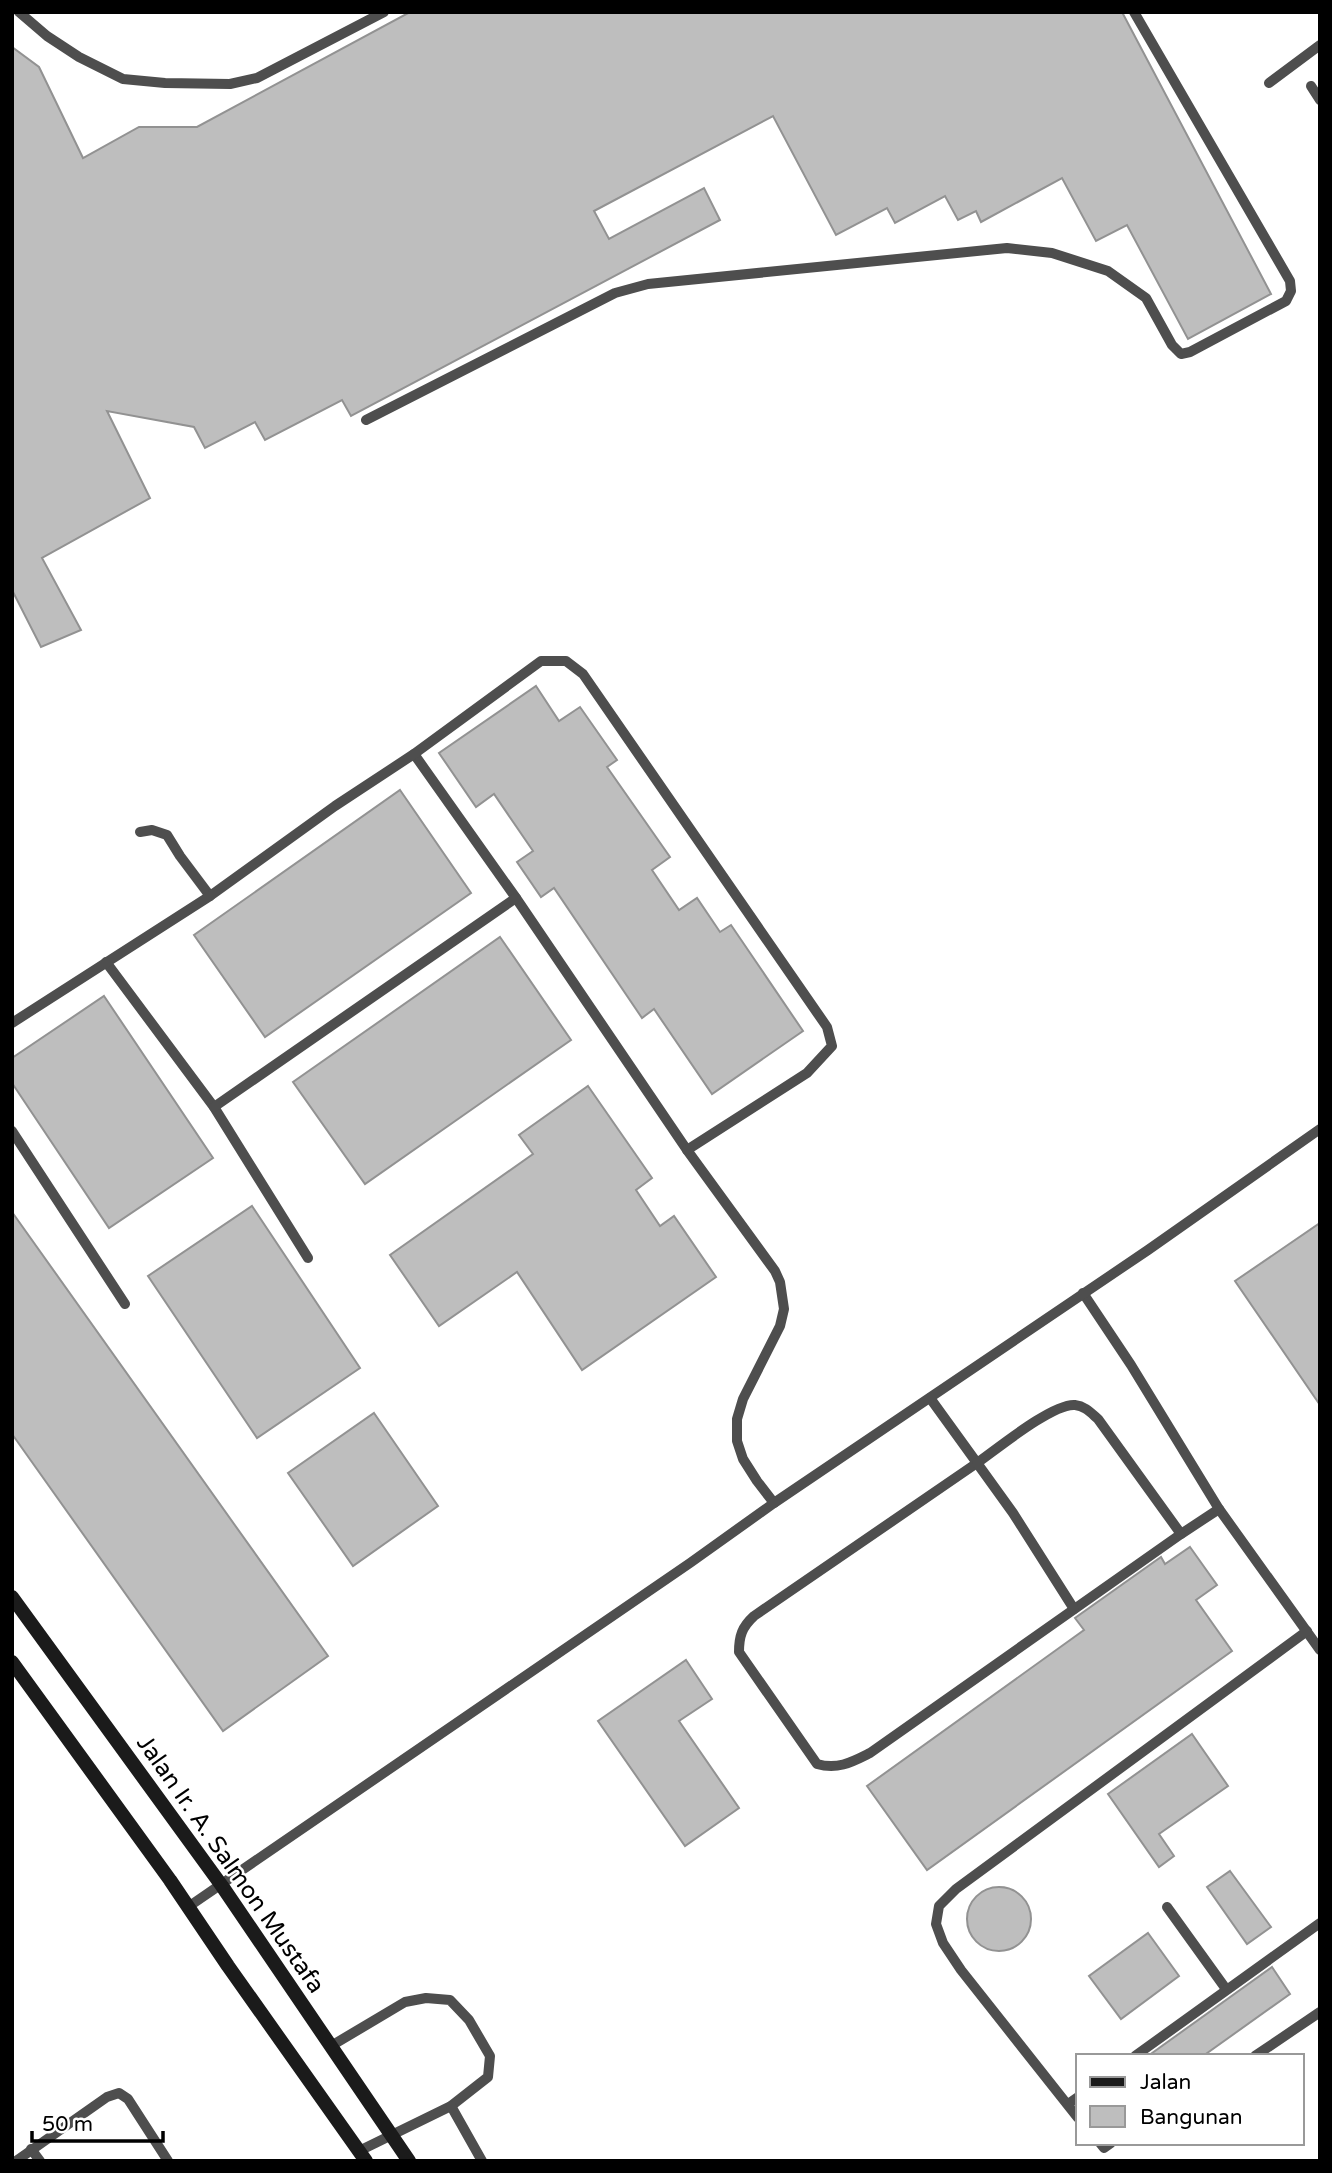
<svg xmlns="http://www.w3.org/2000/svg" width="1332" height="2173" viewBox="0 0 1332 2173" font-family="'Varela Round',sans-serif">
	<rect width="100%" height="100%" fill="#fff"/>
	<g fill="#bebebe" stroke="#929292" stroke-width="2">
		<path d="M410,12H1122L1271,294L1188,339L1127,225L1096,241L1062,178L981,222L976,211L958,220L945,196L895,223L887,208L836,235L773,116L594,211L609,239L704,188L720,220L351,416L342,400L265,440L255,422L205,448L194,427L107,411L150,498L42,558L81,630L41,647L12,590V47L39,67L83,158L139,127H197Z"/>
		<path d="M536,686L559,721L580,707L617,760L607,767L670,857L652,870L679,910L697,898L720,932L731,925L803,1031L712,1094L654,1009L642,1018L554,888L541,897L517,862L533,851L494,794L476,807L439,753Z"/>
		<path d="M400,790L471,893L265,1037L194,935Z"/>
		<path d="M500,937L571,1040L365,1184L293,1082Z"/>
		<path d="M104,996L213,1158L109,1228L12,1083V1058Z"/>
		<path d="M588,1086L652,1178L636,1190L660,1226L674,1216L716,1277L582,1370L517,1272L439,1326L390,1255L533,1154L519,1135Z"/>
		<path d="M252,1206L360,1368L257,1438L148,1276Z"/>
		<path d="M12,1212L328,1656L223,1731L12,1434Z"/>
		<path d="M1320,1223V1405L1235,1281Z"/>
		<path d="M374,1413L438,1506L353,1566L288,1473Z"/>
		<path d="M1190,1547L1217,1585L1196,1600L1232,1651L927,1870L867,1786L1084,1630L1075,1618L1161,1557L1165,1564Z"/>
		<path d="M686,1660L712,1699L679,1721L739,1808L685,1846L598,1721Z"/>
		<path d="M1192,1734L1228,1786L1159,1834L1174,1856L1159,1867L1108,1794Z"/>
		<path d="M1230,1871L1271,1927L1247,1944L1207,1887Z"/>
		<circle cx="999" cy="1919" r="32"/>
		<path d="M1148,1933L1179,1976L1121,2019L1089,1976Z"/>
		<path d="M1272,1967L1290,1994L1203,2056H1148Z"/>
	</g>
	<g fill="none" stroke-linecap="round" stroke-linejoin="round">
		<g stroke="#4e4e4e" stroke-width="10">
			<path d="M19,12L47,36L79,57L123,79L165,83L230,84L257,78L384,12"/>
			<path d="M1269,83L1320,45"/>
			<path d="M1311,86L1320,100"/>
			<path d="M366,420L615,293L648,284L1007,248L1052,253L1108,271L1146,298L1172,345L1181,354L1190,352L1286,301L1291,291L1290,281L1134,12"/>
			<path d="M414,754L516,898L687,1150L775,1271L780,1282L784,1309L780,1326L743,1399L737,1419V1441L743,1459L757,1481L774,1503"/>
			<path d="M140,832L152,830L167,835L180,856L210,896"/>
			<path d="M106,962L214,1107L308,1258"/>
			<path d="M12,1023L210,896L335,806L414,754L541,661H566L583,674L827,1027L832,1046L807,1073L687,1150"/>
			<path d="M214,1107L516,898"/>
			<path d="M12,1131L125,1304"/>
			<path d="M1083,1293L1131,1365L1219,1509L1320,1650"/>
			<path d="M930,1398L977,1463L754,1616C742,1627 739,1636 739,1652L817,1764C838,1770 852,1762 870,1753L1181,1534L1219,1509"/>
			<path d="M1074,1609L1013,1513L977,1463C997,1449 1053,1403 1075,1405C1085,1406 1091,1413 1098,1419L1181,1534"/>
			<path d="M188,1907L690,1563L774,1503L1148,1250L1320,1129"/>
			<path d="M1167,1907L1226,1989"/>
			<path d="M331,2046L405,2002L426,1998L450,2000L469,2020L490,2056L488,2077L451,2106L359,2151"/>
			<path d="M1135,2056L1320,1923"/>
			<path d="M1255,2056L1320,2012"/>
			<path d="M1068,2104L1078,2097"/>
			<path d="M451,2106L482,2161"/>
			<path d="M1078,2118L961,1970L943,1943L936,1924L939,1906L956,1889L1307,1631"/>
			<path d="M1100,2143L1104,2148L1111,2143"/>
			<path d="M31,2149L40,2161"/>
			<path d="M16,2161L107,2097L119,2093L128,2099L168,2161"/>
		</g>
		<g stroke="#1b1b1b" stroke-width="14">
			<path d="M12,1597L222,1886L409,2161"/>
			<path d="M12,1662L170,1880L228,1966L366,2161"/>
		</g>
	</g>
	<g text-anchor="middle" stroke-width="5" stroke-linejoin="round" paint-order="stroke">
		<g font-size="24" fill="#000" stroke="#fff">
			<text transform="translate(231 1864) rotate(55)" y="8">Jalan Ir. A. Salmon Mustafa</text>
		</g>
	</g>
	<rect width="1332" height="2173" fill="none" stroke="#000000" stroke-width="28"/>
	<rect x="1076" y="2054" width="228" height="91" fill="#ffffff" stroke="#999999" stroke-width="2"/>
	<rect x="1090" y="2077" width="35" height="10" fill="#1b1b1b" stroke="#999999" stroke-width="2"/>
	<text x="1140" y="2089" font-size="21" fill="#000000">Jalan</text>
	<rect x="1090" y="2106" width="35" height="21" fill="#bebebe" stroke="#999999" stroke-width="2"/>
	<text x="1140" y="2124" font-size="21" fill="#000000">Bangunan</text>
	<path d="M32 2131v10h131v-10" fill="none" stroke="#000000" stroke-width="3.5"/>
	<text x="42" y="2131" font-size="21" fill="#000000" stroke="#ffffff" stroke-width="5" paint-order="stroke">50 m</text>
</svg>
